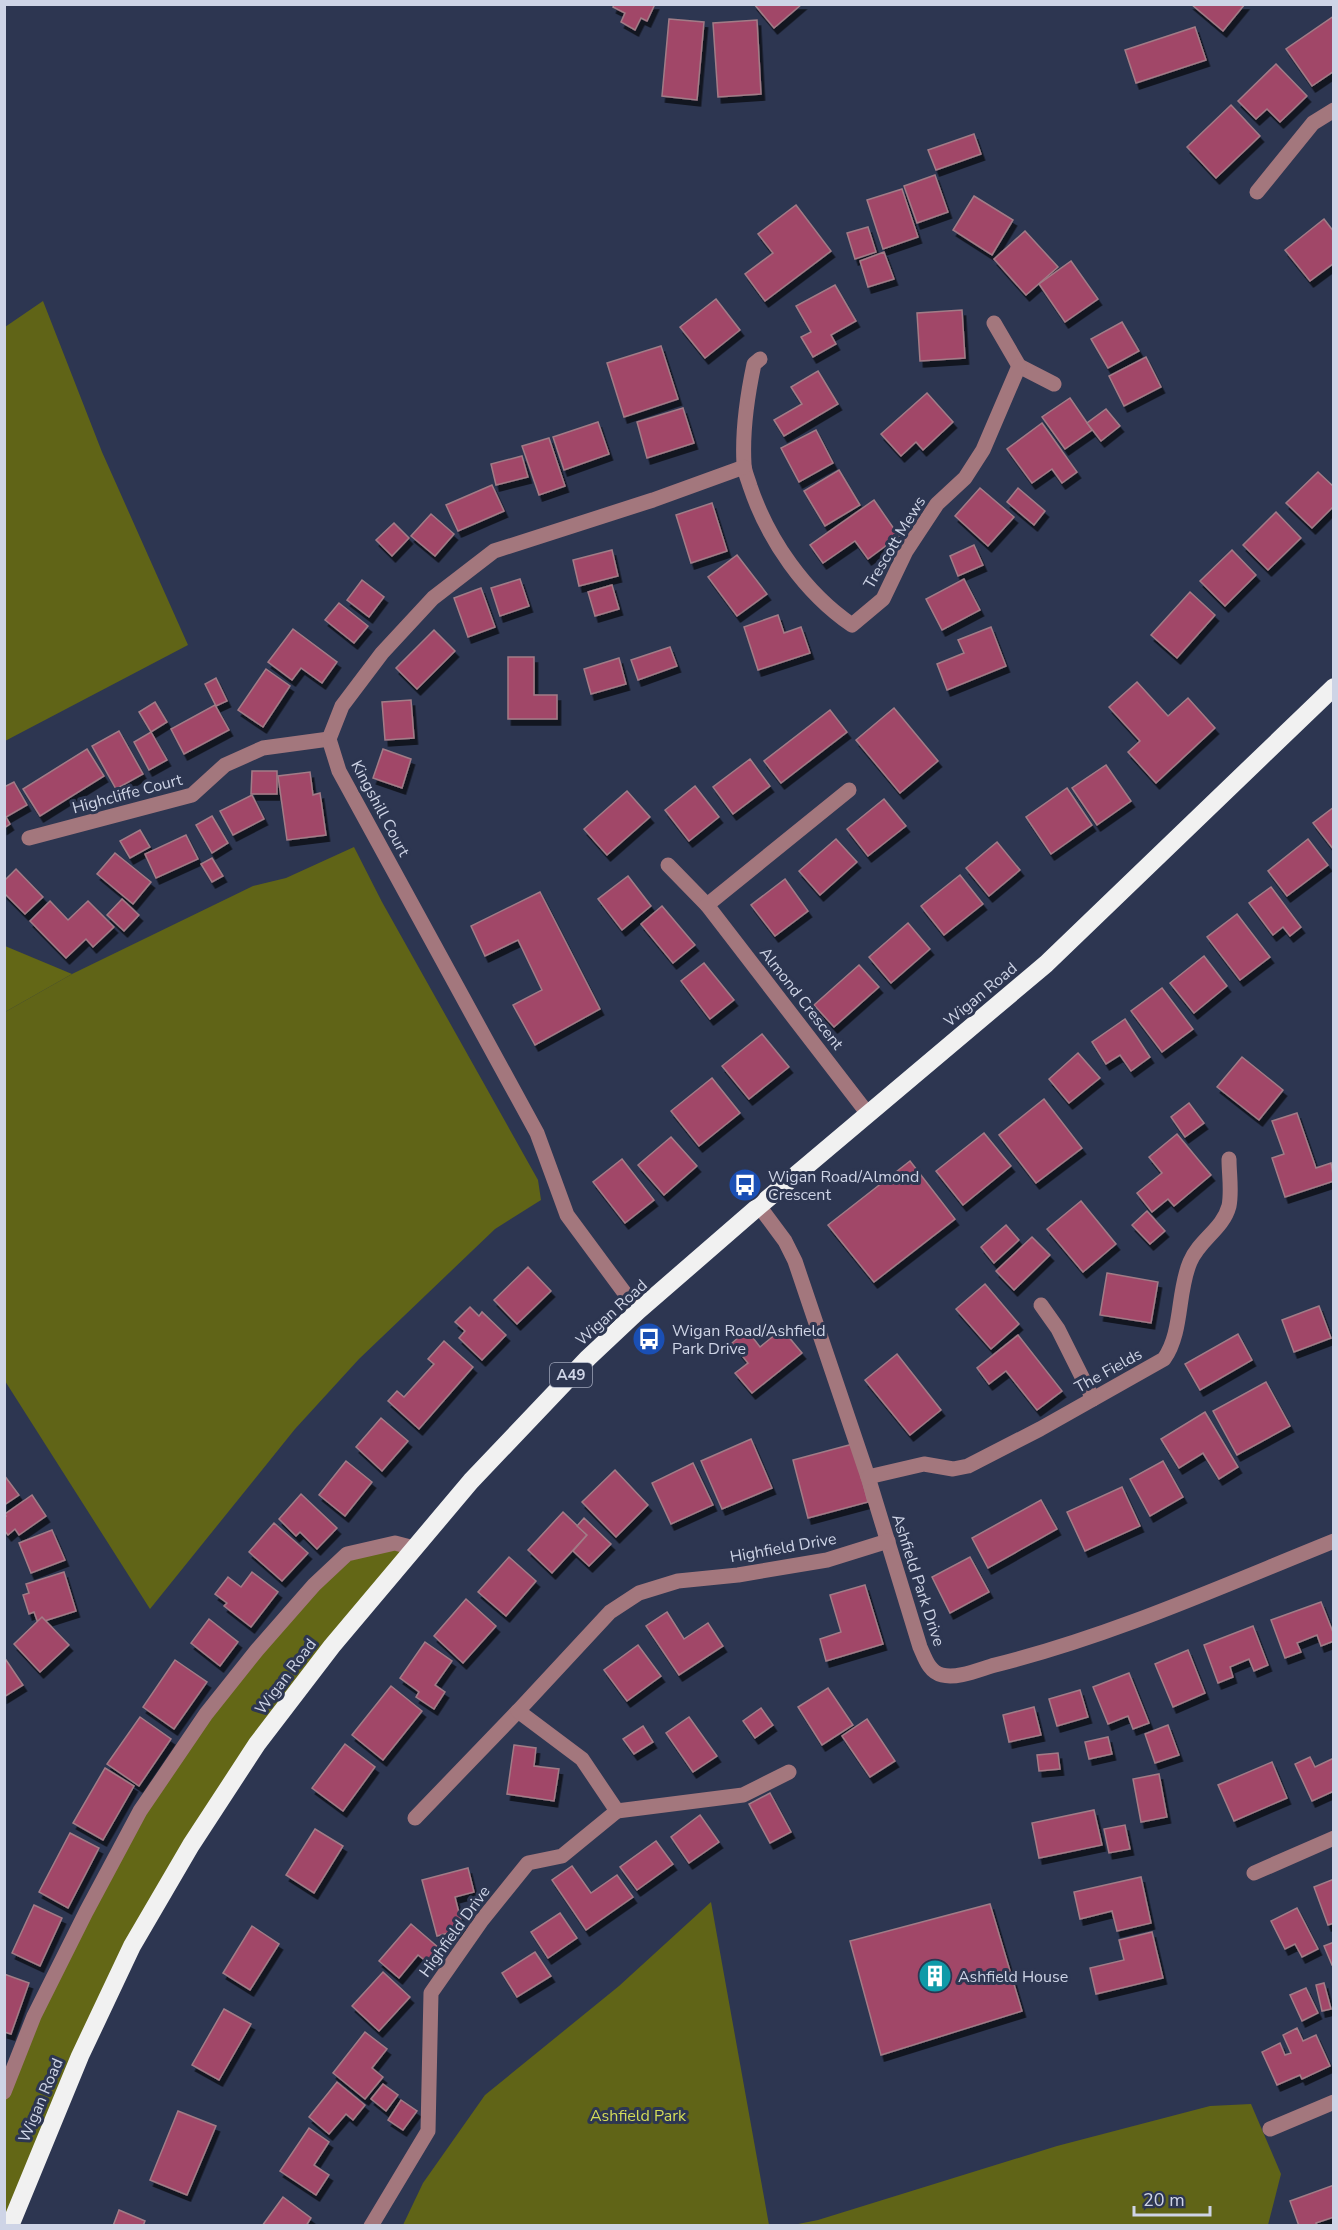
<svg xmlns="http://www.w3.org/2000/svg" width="1338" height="2230" viewBox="0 0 1338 2230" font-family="'Nunito Sans',sans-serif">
	<defs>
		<filter id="shadow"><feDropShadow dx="3.5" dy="6" stdDeviation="0" flood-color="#0009"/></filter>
	</defs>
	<rect width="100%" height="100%" fill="#2d3651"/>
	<g fill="#606417">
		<path d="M43,301L102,452L188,645L5,741V327Z"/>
		<path d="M354,847L382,902L538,1180L541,1200L495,1229L359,1359L295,1429L150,1609L5,1381V1012L72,974L253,886L286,878Z"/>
		<path d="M711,1902L769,2225H403L423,2183L485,2095L619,1986Z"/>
		<path d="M1251,2104L1281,2174L1268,2225L788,2226L818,2220L1057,2146L1210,2106Z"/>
	</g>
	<g fill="#636716">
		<path d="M5,946L72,974L5,1012Z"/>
		<path d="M414,1548L191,1845L4,2225V2092L86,1912L206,1714L347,1554Z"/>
	</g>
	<g fill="#a14768" stroke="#a27c87" stroke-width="1.5" filter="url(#shadow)">
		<path d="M614,4H655L647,21L641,18L635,30L621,22L625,13L613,7Z"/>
		<path d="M754,4H802L774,28Z"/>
		<path d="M1191,4H1245L1223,31Z"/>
		<path d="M1334,16V71L1312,86L1286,49Z"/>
		<path d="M669,19L704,22L697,100L662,96Z"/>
		<path d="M757,20L761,94L718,97L713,23Z"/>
		<path d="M1195,27L1206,60L1136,83L1125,50Z"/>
		<path d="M1276,64L1307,96L1280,122L1267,109L1256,119L1238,101Z"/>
		<path d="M1231,105L1260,136L1216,178L1187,147Z"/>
		<path d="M974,134L981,154L936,170L928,150Z"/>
		<path d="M935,175L948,212L917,223L904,186Z"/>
		<path d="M902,189L918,237L883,249L867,200Z"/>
		<path d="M974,196L1013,220L992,255L953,230Z"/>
		<path d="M796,205L831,251L765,301L745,274L773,253L758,234Z"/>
		<path d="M1324,219L1334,232V263L1310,281L1285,250Z"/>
		<path d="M868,227L876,252L855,259L847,233Z"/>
		<path d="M1025,231L1058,267L1026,295L994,259Z"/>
		<path d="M884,252L894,279L868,287L860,261Z"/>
		<path d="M1071,261L1098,299L1065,322L1039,284Z"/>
		<path d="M835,285L856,321L831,335L836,344L813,357L801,337L811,332L796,306Z"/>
		<path d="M716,299L740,330L705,358L680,327Z"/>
		<path d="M962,310L965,358L920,361L917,313Z"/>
		<path d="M1122,322L1139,351L1108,368L1091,339Z"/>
		<path d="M661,346L678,399L624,417L607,363Z"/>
		<path d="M1146,357L1161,387L1124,406L1109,376Z"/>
		<path d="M818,371L838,404L784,436L774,420L802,404L791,387Z"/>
		<path d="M927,393L953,422L923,450L916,442L901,456L881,434Z"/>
		<path d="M1070,398L1092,430L1065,449L1042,417Z"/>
		<path d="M683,408L694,443L647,458L637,422Z"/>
		<path d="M1106,409L1120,426L1101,441L1087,423Z"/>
		<path d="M598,422L609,454L564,470L553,437Z"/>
		<path d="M1042,423L1077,472L1062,483L1052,469L1032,483L1007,449Z"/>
		<path d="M816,430L833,463L799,482L781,448Z"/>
		<path d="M549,438L565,486L539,495L522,446Z"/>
		<path d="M522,456L528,477L496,485L491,464Z"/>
		<path d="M839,470L860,505L825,526L804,491Z"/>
		<path d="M1318,472L1334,487V506L1312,528L1286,503Z"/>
		<path d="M492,485L504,511L458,531L446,505Z"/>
		<path d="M980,488L1014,517L988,546L955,516Z"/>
		<path d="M1018,488L1045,511L1034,525L1007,502Z"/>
		<path d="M874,500L899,536L868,559L855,541L823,563L810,545Z"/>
		<path d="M712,503L727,551L691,563L676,515Z"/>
		<path d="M1276,512L1301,538L1268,570L1243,545Z"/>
		<path d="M431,514L454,534L435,556L411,536Z"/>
		<path d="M394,523L409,538L392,556L376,540Z"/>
		<path d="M974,545L983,565L958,576L950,556Z"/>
		<path d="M612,550L618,576L579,586L573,560Z"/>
		<path d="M1232,550L1256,575L1225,606L1200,581Z"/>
		<path d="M737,555L767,594L737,616L708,577Z"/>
		<path d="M520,579L529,606L500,616L491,588Z"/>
		<path d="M964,579L980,610L942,630L926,599Z"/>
		<path d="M362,580L384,597L369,617L347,600Z"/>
		<path d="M612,585L619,609L595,616L588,592Z"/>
		<path d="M481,588L495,627L468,637L454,598Z"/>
		<path d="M1190,592L1215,615L1177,658L1151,635Z"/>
		<path d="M339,603L368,626L354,643L325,620Z"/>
		<path d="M778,615L784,633L801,627L810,653L758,670L744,627Z"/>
		<path d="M991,627L1006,666L947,690L937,664L964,653L958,640Z"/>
		<path d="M293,629L337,662L322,683L301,668L292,680L268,662Z"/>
		<path d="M434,630L455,651L417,689L396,668Z"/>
		<path d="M670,647L677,666L638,680L631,660Z"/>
		<path d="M508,657H534V695H557V719H508Z"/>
		<path d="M619,658L626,684L591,694L584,669Z"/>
		<path d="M266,669L290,686L263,727L238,710Z"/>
		<path d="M216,678L227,701L216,706L205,684Z"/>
		<path d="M1137,682L1168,716L1188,698L1215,728L1156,783L1128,752L1140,741L1109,707Z"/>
		<path d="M411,700L414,738L385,740L382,702Z"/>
		<path d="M155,702L167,722L151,732L139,712Z"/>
		<path d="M215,705L229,730L184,754L171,729Z"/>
		<path d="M894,708L938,761L900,793L856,740Z"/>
		<path d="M830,710L847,732L781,783L764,761Z"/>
		<path d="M119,731L143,774L116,789L92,746Z"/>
		<path d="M151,732L167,760L149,770L134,742Z"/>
		<path d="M87,749L104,776L40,816L23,789Z"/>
		<path d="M383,749L411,759L402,788L373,778Z"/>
		<path d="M750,759L770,786L733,814L713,787Z"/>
		<path d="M1106,765L1131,801L1097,825L1072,788Z"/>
		<path d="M252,771H277V794H251Z"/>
		<path d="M310,772L313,795L320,793L326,835L287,840L278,776Z"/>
		<path d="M14,782L27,805L6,817L10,824L4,828V787Z"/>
		<path d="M695,786L719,817L689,841L665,810Z"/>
		<path d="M1067,788L1092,825L1051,854L1026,817Z"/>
		<path d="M627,791L650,817L607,855L584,829Z"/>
		<path d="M252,795L264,819L233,835L220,811Z"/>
		<path d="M884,799L906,826L868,856L847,829Z"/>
		<path d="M1334,807V850L1313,823Z"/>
		<path d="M212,816L228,843L212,853L196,825Z"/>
		<path d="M140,830L150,847L130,858L120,841Z"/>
		<path d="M186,835L198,859L156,878L145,854Z"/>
		<path d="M836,839L857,862L820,895L799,871Z"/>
		<path d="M1308,839L1328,865L1287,896L1268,871Z"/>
		<path d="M997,842L1020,870L989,896L966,868Z"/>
		<path d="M115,853L151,882L133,904L97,874Z"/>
		<path d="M212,858L223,876L212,882L201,864Z"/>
		<path d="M16,869L43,897L25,914L4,893V881Z"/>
		<path d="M960,875L983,904L944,935L921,906Z"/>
		<path d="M628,876L651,906L622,930L598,899Z"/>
		<path d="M785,879L808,911L775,936L751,905Z"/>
		<path d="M1271,887L1301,927L1290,936L1283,927L1273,935L1249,903Z"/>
		<path d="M540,892L600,1009L535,1045L513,1005L542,990L518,940L485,956L471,926Z"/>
		<path d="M122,899L139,915L124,931L107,915Z"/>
		<path d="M50,901L68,920L88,901L114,927L93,947L86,939L66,958L30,921Z"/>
		<path d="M662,906L695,945L673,963L641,924Z"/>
		<path d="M1237,914L1270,957L1240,980L1207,937Z"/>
		<path d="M908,923L930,949L891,983L869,957Z"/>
		<path d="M1204,956L1227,986L1194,1013L1170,983Z"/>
		<path d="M704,963L734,1000L710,1019L681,981Z"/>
		<path d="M859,965L879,987L834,1027L814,1005Z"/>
		<path d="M1162,988L1193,1029L1162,1052L1131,1011Z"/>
		<path d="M1125,1019L1150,1057L1131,1071L1120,1055L1106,1064L1092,1042Z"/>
		<path d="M762,1034L789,1067L749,1099L722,1066Z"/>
		<path d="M1078,1053L1100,1078L1069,1103L1049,1079Z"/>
		<path d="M1242,1057L1283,1090L1259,1120L1217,1087Z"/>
		<path d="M712,1078L740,1113L699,1146L671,1111Z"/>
		<path d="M1044,1099L1082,1148L1036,1183L999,1135Z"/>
		<path d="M1189,1103L1204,1123L1185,1137L1171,1117Z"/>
		<path d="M1297,1113L1316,1168L1331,1163L1334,1181L1285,1197L1272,1158L1284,1154L1272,1121Z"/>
		<path d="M984,1133L1011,1166L963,1205L936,1171Z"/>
		<path d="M1177,1134L1211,1175L1174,1206L1168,1199L1152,1212L1137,1193L1162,1173L1149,1157Z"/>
		<path d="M671,1137L697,1166L664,1195L638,1165Z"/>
		<path d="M622,1159L654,1200L625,1223L593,1182Z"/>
		<path d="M910,1161L955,1219L874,1282L828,1225Z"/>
		<path d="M1081,1201L1116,1244L1083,1272L1047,1229Z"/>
		<path d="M1147,1211L1165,1231L1150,1244L1132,1225Z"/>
		<path d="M1006,1225L1019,1240L994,1263L981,1247Z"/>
		<path d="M1032,1237L1050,1255L1014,1290L996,1271Z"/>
		<path d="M528,1267L551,1291L517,1324L494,1300Z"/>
		<path d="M1107,1273L1158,1282L1151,1323L1100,1315Z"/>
		<path d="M985,1284L1019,1324L991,1349L956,1309Z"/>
		<path d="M1319,1306L1331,1338L1294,1352L1282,1320Z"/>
		<path d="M470,1307L479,1316L482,1312L506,1335L482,1360L459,1338L465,1331L455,1322Z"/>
		<path d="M782,1329L802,1353L752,1393L735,1373L748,1363L732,1343L747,1330L760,1347Z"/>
		<path d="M1238,1334L1252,1360L1200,1390L1185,1364Z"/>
		<path d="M1018,1335L1062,1391L1037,1410L1006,1371L989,1384L977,1368Z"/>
		<path d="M444,1341L473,1367L419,1429L388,1401L397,1391L404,1397L434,1364L428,1359Z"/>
		<path d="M897,1354L941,1410L910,1435L865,1380Z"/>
		<path d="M1266,1382L1290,1426L1237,1455L1213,1411Z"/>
		<path d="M1205,1412L1238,1467L1219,1479L1203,1453L1179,1468L1161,1439Z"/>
		<path d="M381,1418L408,1441L382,1471L356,1447Z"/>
		<path d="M751,1439L772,1488L722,1509L701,1461Z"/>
		<path d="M853,1444L868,1502L808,1518L793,1460Z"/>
		<path d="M346,1461L372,1482L345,1516L319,1495Z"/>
		<path d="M1163,1461L1183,1497L1150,1516L1130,1479Z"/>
		<path d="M693,1463L713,1505L671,1524L652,1483Z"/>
		<path d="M615,1470L648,1505L616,1537L582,1502Z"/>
		<path d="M4,1475L19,1495L4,1505Z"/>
		<path d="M1122,1487L1140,1526L1085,1551L1067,1512Z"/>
		<path d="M301,1494L337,1528L317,1549L300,1532L296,1536L279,1519Z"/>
		<path d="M32,1495L46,1516L19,1535L15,1529L8,1535L4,1530V1518L6,1516L5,1514Z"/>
		<path d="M1041,1500L1057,1529L988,1568L972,1538Z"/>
		<path d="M563,1512L587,1535L552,1573L528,1550Z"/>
		<path d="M584,1518L611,1544L589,1566L573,1551L587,1535L577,1526Z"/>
		<path d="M274,1523L308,1553L282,1581L249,1552Z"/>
		<path d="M52,1530L65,1560L31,1573L19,1543Z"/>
		<path d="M509,1557L536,1581L506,1616L478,1592Z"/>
		<path d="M970,1557L989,1592L950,1613L932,1577Z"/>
		<path d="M64,1572L76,1611L38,1623L34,1612L29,1614L23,1595L29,1593L26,1584Z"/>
		<path d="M252,1572L278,1592L251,1627L224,1606L227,1603L215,1594L228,1577L241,1587Z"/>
		<path d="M865,1585L883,1644L826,1661L820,1639L841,1632L830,1595Z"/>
		<path d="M466,1599L496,1626L463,1663L434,1636Z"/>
		<path d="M1321,1602L1334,1635V1641L1321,1646L1317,1635L1297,1643L1301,1652L1285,1658L1271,1620Z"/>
		<path d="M667,1612L684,1639L708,1623L723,1646L679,1675L646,1626Z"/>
		<path d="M42,1617L69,1645L40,1672L14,1644Z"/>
		<path d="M209,1619L238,1642L220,1666L191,1643Z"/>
		<path d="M1253,1626L1268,1665L1254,1671L1249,1659L1230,1667L1233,1677L1218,1683L1204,1645Z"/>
		<path d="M425,1642L452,1661L435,1685L445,1692L434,1709L416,1697L419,1692L400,1678Z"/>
		<path d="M638,1645L661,1676L627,1701L604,1670Z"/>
		<path d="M1188,1650L1205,1693L1173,1707L1155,1664Z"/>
		<path d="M4,1657L23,1685L4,1697Z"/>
		<path d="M175,1660L207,1682L174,1729L143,1707Z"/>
		<path d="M1129,1673L1149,1723L1133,1729L1128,1716L1108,1724L1093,1687Z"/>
		<path d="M391,1686L422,1711L383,1760L352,1735Z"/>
		<path d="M828,1688L853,1725L822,1745L798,1707Z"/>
		<path d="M1080,1690L1088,1717L1057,1726L1049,1699Z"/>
		<path d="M1034,1707L1041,1735L1009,1742L1003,1715Z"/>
		<path d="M761,1708L773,1725L755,1738L743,1721Z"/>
		<path d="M140,1717L171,1739L139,1786L107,1764Z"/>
		<path d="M689,1717L717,1756L693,1772L666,1733Z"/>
		<path d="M867,1719L895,1761L870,1777L842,1736Z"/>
		<path d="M1168,1725L1179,1755L1155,1763L1145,1734Z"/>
		<path d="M643,1726L653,1742L634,1754L623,1739Z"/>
		<path d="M1108,1737L1112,1754L1089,1759L1085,1742Z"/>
		<path d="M345,1744L375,1767L343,1811L312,1788Z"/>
		<path d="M514,1745L536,1748L534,1766L559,1769L554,1801L507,1794Z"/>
		<path d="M1058,1753L1060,1769L1039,1771L1037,1755Z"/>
		<path d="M1310,1757L1315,1767L1334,1758V1791L1312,1801L1295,1764Z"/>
		<path d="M1272,1762L1287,1798L1234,1821L1218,1785Z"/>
		<path d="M105,1768L134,1786L103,1840L73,1823Z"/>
		<path d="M1159,1774L1167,1817L1141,1822L1133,1779Z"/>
		<path d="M770,1793L791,1832L770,1843L749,1804Z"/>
		<path d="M1094,1810L1102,1845L1039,1858L1032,1823Z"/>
		<path d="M700,1815L719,1842L689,1863L671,1837Z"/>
		<path d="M1125,1825L1130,1849L1109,1853L1104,1829Z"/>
		<path d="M315,1829L343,1846L314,1893L286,1875Z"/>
		<path d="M70,1833L99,1848L68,1908L39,1892Z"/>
		<path d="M656,1841L673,1864L637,1890L620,1867Z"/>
		<path d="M572,1866L591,1893L617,1875L633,1897L586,1930L552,1880Z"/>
		<path d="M468,1868L474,1892L455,1897L463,1929L437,1936L422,1880Z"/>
		<path d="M1141,1877L1151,1923L1117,1931L1112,1911L1080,1919L1074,1892Z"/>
		<path d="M1334,1879V1923L1328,1925L1314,1887Z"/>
		<path d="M990,1904L1022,2011L881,2055L850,1941Z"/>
		<path d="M34,1905L62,1918L40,1966L12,1953Z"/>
		<path d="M1297,1908L1318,1949L1302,1957L1295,1944L1285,1949L1271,1921Z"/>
		<path d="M560,1913L577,1938L548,1958L531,1932Z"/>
		<path d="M411,1924L439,1948L427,1962L418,1955L399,1978L379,1961Z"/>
		<path d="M252,1926L279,1944L250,1990L223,1973Z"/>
		<path d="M1152,1932L1163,1978L1096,1994L1090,1968L1124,1960L1119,1940Z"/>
		<path d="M1334,1942V1964L1332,1965L1324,1946Z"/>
		<path d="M535,1952L551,1976L517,1997L502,1973Z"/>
		<path d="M383,1972L410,1997L379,2031L352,2006Z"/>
		<path d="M4,1974L29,1983L11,2034L4,2032Z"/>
		<path d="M1324,1983L1331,2009L1322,2011L1316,1985Z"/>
		<path d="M1306,1988L1318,2013L1302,2021L1290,1995Z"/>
		<path d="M224,2009L251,2024L219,2080L192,2065Z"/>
		<path d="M1297,2028L1303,2041L1316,2035L1330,2066L1302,2079L1300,2075L1277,2085L1262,2052L1280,2043L1285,2055L1291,2053L1283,2035Z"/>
		<path d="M365,2032L387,2049L372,2068L383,2077L365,2099L333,2073Z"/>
		<path d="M337,2082L365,2105L353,2120L346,2114L329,2134L309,2117Z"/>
		<path d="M383,2084L398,2095L386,2111L371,2099Z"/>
		<path d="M401,2100L417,2111L403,2130L388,2120Z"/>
		<path d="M178,2111L216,2126L187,2195L150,2180Z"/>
		<path d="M309,2128L329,2142L314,2165L329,2175L316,2195L280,2171Z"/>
		<path d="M1334,2185V2217L1316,2223L1317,2226H1299L1290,2201Z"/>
		<path d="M283,2197L311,2218L306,2226H262Z"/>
		<path d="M119,2210L145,2221L143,2226H113Z"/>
	</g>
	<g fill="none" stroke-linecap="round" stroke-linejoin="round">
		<g stroke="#a3777d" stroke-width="15">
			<path d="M1257,192L1313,123L1334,110"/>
			<path d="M994,323L1019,366L1054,384"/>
			<path d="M760,359L754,364C747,397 742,430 744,464C744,471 748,479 750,486C768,540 805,593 852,625L883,599L906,551L937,504L965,478L983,450L1019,366"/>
			<path d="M29,838L192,795L225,765L263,748L329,739"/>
			<path d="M668,865L707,905L868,1114"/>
			<path d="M707,905L849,790"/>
			<path d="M759,1206L785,1241L795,1261L868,1477L920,1647C925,1658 929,1672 942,1675C958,1679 980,1669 995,1665C1112,1636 1222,1586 1334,1541"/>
			<path d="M1041,1305L1058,1329L1093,1399"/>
			<path d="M638,1311L567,1215L537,1133L339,771L329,739L342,706L382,653L433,598L494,551L653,500L744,467"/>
			<path d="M868,1477L924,1464L953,1469L968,1466L1040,1429L1164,1359C1183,1332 1177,1292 1190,1262C1199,1240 1223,1229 1229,1206C1232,1191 1229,1174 1229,1159"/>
			<path d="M617,1811L743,1795L789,1772"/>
			<path d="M415,1818L518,1711"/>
			<path d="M1254,1873L1334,1838"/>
			<path d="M4,2092L34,2016L86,1912L140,1811L206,1714L257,1650L314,1585L347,1554L395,1543L414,1548"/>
			<path d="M1270,2129L1334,2102"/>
			<path d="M371,2226L428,2131L431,1993L482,1920L528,1863L562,1856L617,1811L582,1759L518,1711L610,1612L639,1593L678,1581L738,1575L827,1560L888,1541"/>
		</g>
		<path stroke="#f1f1f1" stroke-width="18" d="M10,2226L80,2056L132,1946L191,1845L257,1744L332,1646L471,1481L588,1358L638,1311L759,1206L1046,964L1334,687"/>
	</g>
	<defs>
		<symbol id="bus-disc" viewBox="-11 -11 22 22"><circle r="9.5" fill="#1a4fb4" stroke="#2d3651"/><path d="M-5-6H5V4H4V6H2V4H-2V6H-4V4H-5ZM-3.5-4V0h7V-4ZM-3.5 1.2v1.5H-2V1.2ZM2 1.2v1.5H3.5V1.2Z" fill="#fff"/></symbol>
		<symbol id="building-disc" viewBox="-11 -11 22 22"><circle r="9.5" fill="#0f9aa8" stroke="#2d3651"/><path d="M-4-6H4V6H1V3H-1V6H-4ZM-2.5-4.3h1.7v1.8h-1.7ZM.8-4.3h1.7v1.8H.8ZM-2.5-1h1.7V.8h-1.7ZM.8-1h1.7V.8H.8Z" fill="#fff"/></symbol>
	</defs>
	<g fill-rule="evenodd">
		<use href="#bus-disc" x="726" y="1166" width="38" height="38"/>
		<use href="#bus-disc" x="630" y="1320" width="38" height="38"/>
		<use href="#building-disc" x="916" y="1957" width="38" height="38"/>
	</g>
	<g text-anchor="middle" stroke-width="6" stroke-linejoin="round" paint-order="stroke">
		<rect fill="#2d3651" stroke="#9ea5b9" stroke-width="1.5" x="550" y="1363" width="42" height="24" rx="4.5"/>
		<g font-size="15" font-weight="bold" fill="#ced4e6">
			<text x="571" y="1380">A49</text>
		</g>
		<g font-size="16" fill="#ced4e6" stroke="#2d3651">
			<text transform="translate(894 542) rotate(-59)" y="6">Trescott Mews</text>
			<text transform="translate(127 793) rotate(-15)" y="6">Highcliffe Court</text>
			<text transform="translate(381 808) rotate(62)" y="6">Kingshill Court</text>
			<text transform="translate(980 994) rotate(-40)" y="6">Wigan Road</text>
			<text transform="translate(802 998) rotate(52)" y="6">Almond Crescent</text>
			<text transform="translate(611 1312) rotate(-42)" y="6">Wigan Road</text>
			<text transform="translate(1108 1370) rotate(-29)" y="6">The Fields</text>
			<text transform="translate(783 1547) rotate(-10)" y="6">Highfield Drive</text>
			<text transform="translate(919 1580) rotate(72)" y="6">Ashfield Park Drive</text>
			<text transform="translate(285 1676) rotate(-53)" y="6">Wigan Road</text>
			<text transform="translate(454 1931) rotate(-54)" y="6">Highfield Drive</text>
			<text transform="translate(40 2100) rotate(-67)" y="6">Wigan Road</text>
		</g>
		<g font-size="16" fill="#ced4e6" stroke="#2d3651" text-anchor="start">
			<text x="768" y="1182">Wigan Road/Almond<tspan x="768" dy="18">Crescent</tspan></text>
			<text x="672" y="1336">Wigan Road/Ashfield<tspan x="672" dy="18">Park Drive</tspan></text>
			<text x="958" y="1982">Ashfield House</text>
		</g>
		<g font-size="16" fill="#d5dd58" stroke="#2d3651">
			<text x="638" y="2121">Ashfield Park</text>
		</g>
	</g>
	<rect width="1338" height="2230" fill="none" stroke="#ced4e6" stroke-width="12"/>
	<path d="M1134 2206v9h76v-9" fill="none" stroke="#ced4e6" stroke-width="3"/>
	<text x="1143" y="2206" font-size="18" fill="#ced4e6" stroke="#2d3651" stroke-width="4.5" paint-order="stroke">20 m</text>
</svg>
